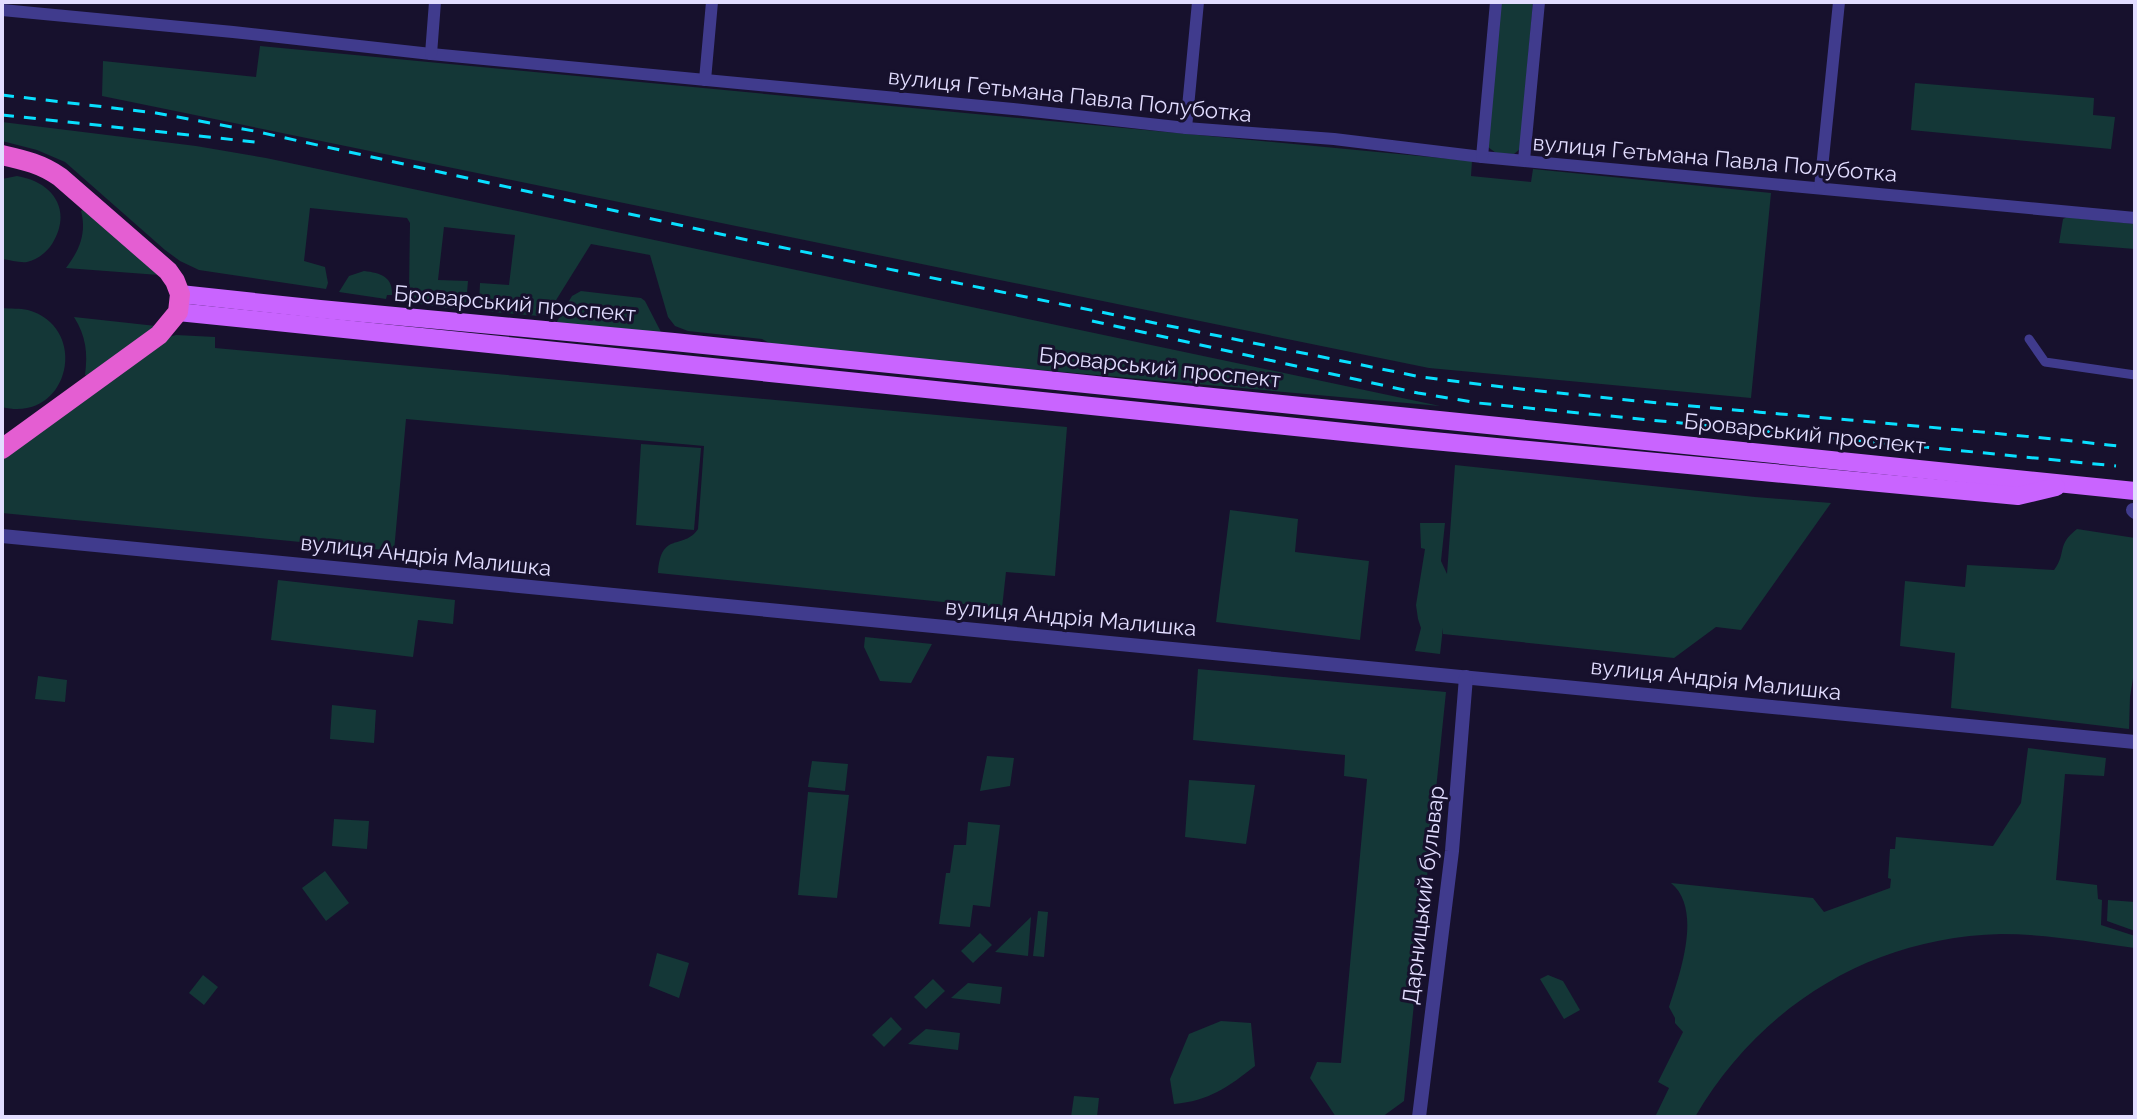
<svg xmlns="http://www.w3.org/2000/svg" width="2137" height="1119" viewBox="0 0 2137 1119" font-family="Raleway,sans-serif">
	<rect width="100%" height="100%" fill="#17112d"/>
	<g fill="#143737">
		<path d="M1501,2H1533L1520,149L1514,154L1496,153L1488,147Z"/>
		<path d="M260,46L1472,161L1471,176L1531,182L1533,169L1771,193L1751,398L1429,368L102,96L103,61L256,77Z"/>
		<path d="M1915,83L2094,98L2093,115L2115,117L2111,149L1911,130Z"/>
		<path d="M2,122L196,146L266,158L1440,406L775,346L762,339L688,331L675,326L668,317L650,255L591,244L548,313L539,316L483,311L479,305L480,283L509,285L515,235L444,227L438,280L468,281L466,304L463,310L420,304L409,291L410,223L407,218L310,208L304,261L325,267L328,283L326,289L199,270L180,261L165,250L65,162L37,150L2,141Z"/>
		<path d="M17,176C53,182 73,210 52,244C47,252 37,260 27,262C20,263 10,260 2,259V179Z"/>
		<path d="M86,208L159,275L66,268C79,251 87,233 81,211Z"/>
		<path d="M2067,217L2135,224V249L2059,243L2063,219Z"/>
		<path d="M364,271C381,273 393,277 392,295H387L386,299L339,292L349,276Z"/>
		<path d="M581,291L641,298L645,301L662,334L555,325L572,296Z"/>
		<path d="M2,308C10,309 20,308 28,310C91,328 69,424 2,407Z"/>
		<path d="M74,317L156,326L91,377L85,375C88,353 86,336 74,317Z"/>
		<path d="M176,335L215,337V348L1067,427L1055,576L1006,572L1002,608L658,573C661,530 683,551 698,529L704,446L406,419L394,551L2,513V458L165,338Z"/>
		<path d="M641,444L701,448L694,530L636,525Z"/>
		<path d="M1455,465L1755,497L1831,503L1741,630L1716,627L1674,658L1443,634V628L1440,654L1415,651L1421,628L1418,619L1416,605L1425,549L1421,548L1420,523H1445L1441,561L1447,574Z"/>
		<path d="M1230,510L1298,519L1295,552L1369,561L1360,640L1216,622Z"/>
		<path d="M2077,529L2135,538V666L2130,697L2129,729L1951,708L1955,653L1900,646L1905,581L1965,587L1967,565L2054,570C2067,553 2056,545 2077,529Z"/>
		<path d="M278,580L455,600L453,624L418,620L413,657L271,640Z"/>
		<path d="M865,637L932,644L911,683L880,681L864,647Z"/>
		<path d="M1198,669L1446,692L1404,1101L1382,1117H1336L1310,1078L1317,1062L1341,1063L1367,779L1344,776L1345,755L1193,740Z"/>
		<path d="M38,676L67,680L65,702L35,699Z"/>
		<path d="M332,705L376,710L374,743L330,739Z"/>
		<path d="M2028,748L2106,758L2104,776L2065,774L2056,880L2097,885L2098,899L2102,900L2101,925L2135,936V948C2091,942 2046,934 2001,934C1871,937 1760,1006 1695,1117H1655L1669,1088L1658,1082L1683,1032L1675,1023V1018L1669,1007C1680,974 1703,909 1671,883L1813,898L1824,912L1890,888L1891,879L1888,878L1890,849H1895L1896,837L1993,846L2021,803Z"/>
		<path d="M987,756L1014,758L1010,786L980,791Z"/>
		<path d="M812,761L848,764L845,791L808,787Z"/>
		<path d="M1189,780L1255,785L1246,844L1185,837Z"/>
		<path d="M808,792L849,795L837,898L798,895Z"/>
		<path d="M334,819L369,821L367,849L332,846Z"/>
		<path d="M968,822L1000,825L990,907L973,905L970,927L939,924L946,873H950L954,845H966Z"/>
		<path d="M325,871L349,903L326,921L302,888Z"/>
		<path d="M2108,900L2135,902V931L2107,921Z"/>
		<path d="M1038,911L1048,912L1044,957L1033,956Z"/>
		<path d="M1031,917L1028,956L995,952Z"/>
		<path d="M980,933L992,945L973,963L961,951Z"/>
		<path d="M657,953L689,963L679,998L649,986Z"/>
		<path d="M203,975L218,987L204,1005L189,993Z"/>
		<path d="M1548,975L1563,981L1580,1010L1564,1019L1540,979Z"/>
		<path d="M933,979L945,991L926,1009L914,997Z"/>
		<path d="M968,983L1002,987L1000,1004L951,998Z"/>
		<path d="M891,1017L902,1029L884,1047L872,1035Z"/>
		<path d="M1221,1021L1251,1023L1255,1066C1228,1087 1209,1101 1174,1104L1170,1079L1189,1034Z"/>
		<path d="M926,1029L960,1033L958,1050L908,1044Z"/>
		<path d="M1074,1096L1099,1098L1097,1117H1071Z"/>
	</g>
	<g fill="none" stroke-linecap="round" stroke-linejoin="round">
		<path stroke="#403b8d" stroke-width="9" d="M2029,339L2045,362L2135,375"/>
		<g stroke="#403b8d" stroke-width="12">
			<path d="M2,10L233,32L431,54L1013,109L1186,128L1334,139L1482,157L2135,218"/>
			<path d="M431,54L435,2"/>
			<path d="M705,80L712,2"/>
			<path d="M1186,128L1198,2"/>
			<path d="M1482,157L1496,2"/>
			<path d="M1524,160L1539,2"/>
			<path d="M1820,188L1839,2"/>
		</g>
		<g stroke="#403b8d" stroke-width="14">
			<path d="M2133,510L2135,512"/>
			<path d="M2,536L2135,742"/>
			<path d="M1419,1117L1452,851L1466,677"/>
		</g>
		<g stroke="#c964ff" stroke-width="18">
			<path d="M180,294L320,309L674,342L2135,491"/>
			<path d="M178,312L1412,439L2018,496L2056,487"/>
		</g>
		<path stroke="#e45ed2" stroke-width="20" d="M2,155C24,160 42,164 60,177L168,271L175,281L180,294L178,312L159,335L2,449"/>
		<g stroke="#09e0ff" stroke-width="3" stroke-dasharray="12 10" stroke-linecap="butt">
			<path d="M2,95L156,113L254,131L770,245L1421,377C1653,407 1886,420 2118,446"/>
			<path d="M2,115L255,142"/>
			<path d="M1092,321L1418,393L1478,403L2116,466"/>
		</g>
	</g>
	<g text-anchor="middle" stroke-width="6" stroke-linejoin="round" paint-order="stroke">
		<g font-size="22" fill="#e2ddff" stroke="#17112d">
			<text transform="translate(1070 95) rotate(6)" y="8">вулиця Гетьмана Павла Полуботка</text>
			<text transform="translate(1715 158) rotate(5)" y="8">вулиця Гетьмана Павла Полуботка</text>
			<text transform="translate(515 303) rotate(5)" y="8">Броварський проспект</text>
			<text transform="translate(1160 367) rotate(6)" y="8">Броварський проспект</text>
			<text transform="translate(1805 433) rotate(6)" y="8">Броварський проспект</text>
			<text transform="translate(426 555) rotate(6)" y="8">вулиця Андрія Малишка</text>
			<text transform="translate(1071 617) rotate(5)" y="8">вулиця Андрія Малишка</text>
			<text transform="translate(1716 679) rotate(6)" y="8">вулиця Андрія Малишка</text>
			<text transform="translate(1423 895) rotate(-83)" y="8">Дарницький бульвар</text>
		</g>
	</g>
	<rect width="2137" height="1119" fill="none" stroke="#e2ddff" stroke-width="8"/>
</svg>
